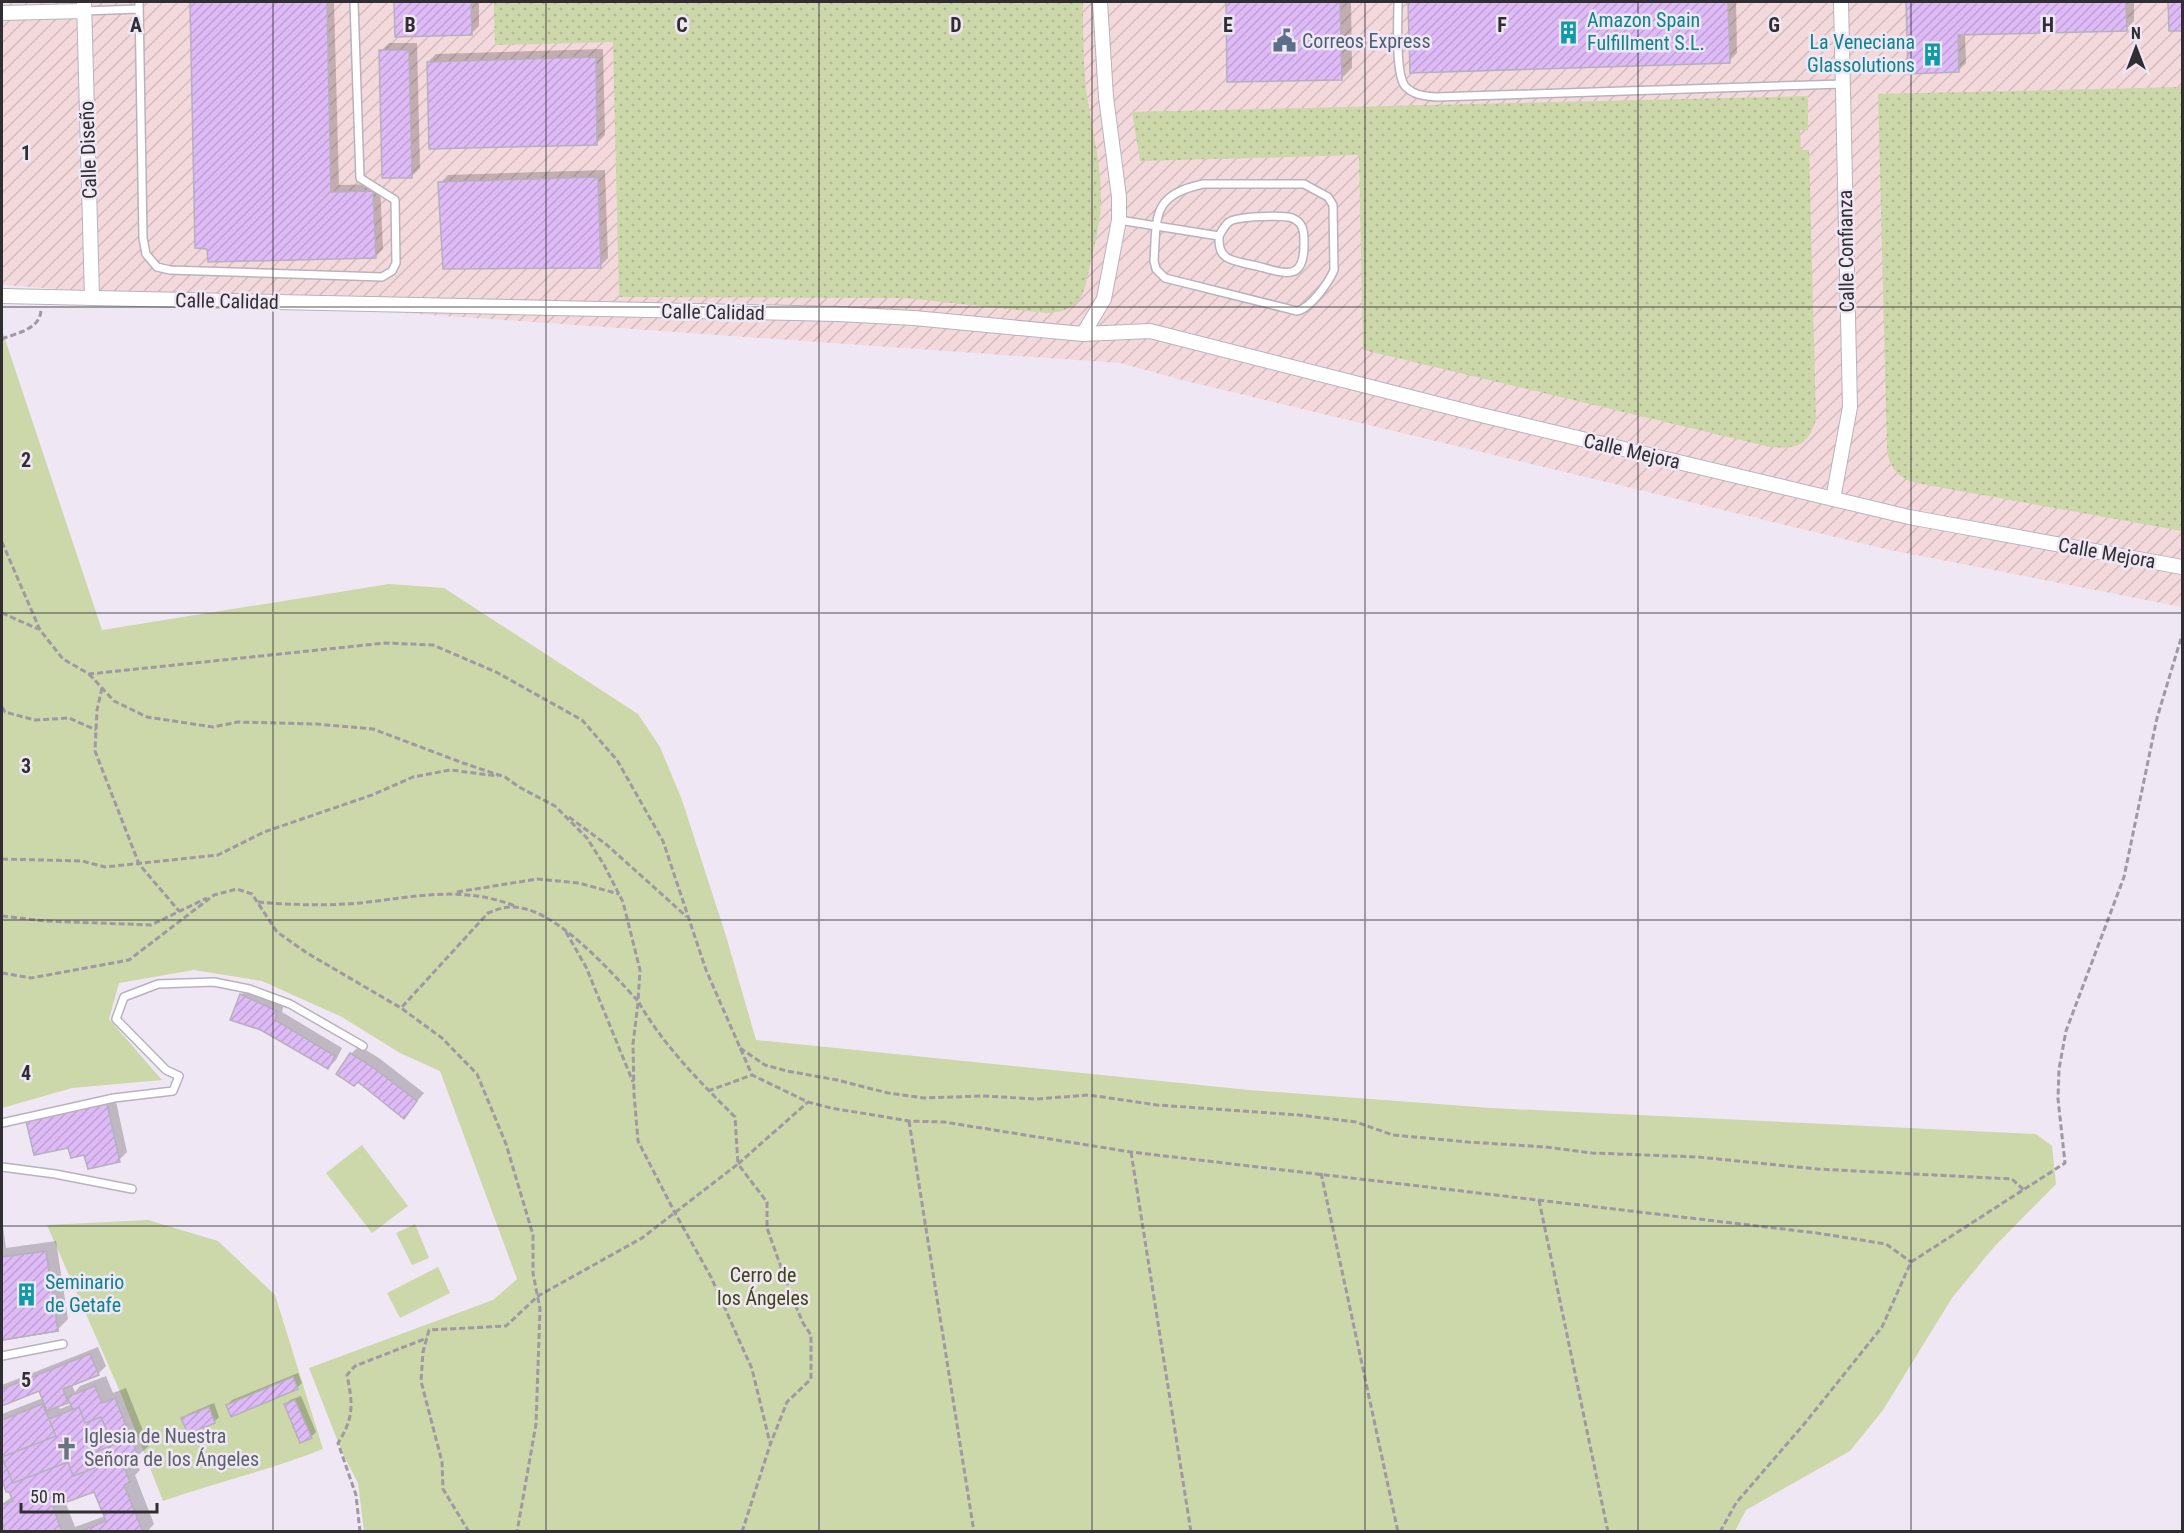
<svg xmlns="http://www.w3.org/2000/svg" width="2184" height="1533" viewBox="0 0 2184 1533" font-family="'Roboto Condensed',sans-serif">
	<defs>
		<pattern id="industrial-furrows" width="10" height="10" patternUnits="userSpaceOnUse" patternTransform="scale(1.5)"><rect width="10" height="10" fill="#f4d9dc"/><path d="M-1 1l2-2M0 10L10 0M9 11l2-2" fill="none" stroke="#d2bbbd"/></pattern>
		<pattern id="grass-dots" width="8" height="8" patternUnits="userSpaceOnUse" patternTransform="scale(1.5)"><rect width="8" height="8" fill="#ccd7aa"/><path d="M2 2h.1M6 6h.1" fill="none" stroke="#b0b993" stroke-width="1.8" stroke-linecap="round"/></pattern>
		<pattern id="building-hatch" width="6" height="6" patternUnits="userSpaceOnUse" patternTransform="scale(1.5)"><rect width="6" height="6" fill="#debbf7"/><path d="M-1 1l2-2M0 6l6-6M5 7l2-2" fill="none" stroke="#bfa1d4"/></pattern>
	</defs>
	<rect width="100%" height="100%" fill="#efe7f4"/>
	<path fill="url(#industrial-furrows)" d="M2,2H2182V607L1885,549L1182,380L1120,363L2,285Z"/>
	<g fill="url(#grass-dots)">
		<path d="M494,2H1083C1083,31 1083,60 1086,89C1091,125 1101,161 1101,198C1101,219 1096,240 1091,261C1084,292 1084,311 1047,313L904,298L619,297L613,42L495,45Z"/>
		<path d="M2182,87V531L1916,483C1897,477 1888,467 1887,447L1878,94Z"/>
		<path d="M1808,96V130H1800L1801,150H1809L1816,420C1807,447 1796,449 1770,447L1363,350L1359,155L1140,161L1132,112Z"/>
	</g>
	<g fill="#ccd7aa">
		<path d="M2,330L102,630L389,584L444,588L638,714L660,747L682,800L726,936L756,1040L1249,1090L1491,1108L2036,1134L2052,1146L2056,1184L1993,1248L1952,1298L1883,1410L1850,1451L1746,1510L1735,1531H364L358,1483L342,1452L309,1368L493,1300L517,1279L440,1071L400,1053L342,1017L262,981L194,970L119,983L109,1019L162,1080L72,1088L2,1108Z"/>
		<path d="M362,1145L408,1206L372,1233L326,1173Z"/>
		<path d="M148,1220L218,1241L275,1295L323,1449C271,1470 216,1482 163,1501L121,1394L47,1225Z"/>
		<path d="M415,1224L429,1258L412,1265L396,1233Z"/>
		<path d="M438,1267L450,1293L400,1318L387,1293Z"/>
	</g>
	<g fill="#0003" fill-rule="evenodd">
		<path d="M191,2H334L339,185L380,184L383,249L375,257L196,247Z"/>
		<path d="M396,2H479V26L471,34L397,36Z"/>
		<path d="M1227,2H1351L1352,68L1341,79L1229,80Z"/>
		<path d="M1410,2H1736L1737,53L1729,61L1411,71Z"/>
		<path d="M1908,2H2134V21L2126,29L1965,33L1966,63L1958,71L1909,72Z"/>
		<path d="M2169,2H2182V29L2170,30Z"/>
		<path d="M389,43H417L420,168L412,176L381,51Z"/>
		<path d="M603,49L605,135L597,143L428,62L436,54Z"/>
		<path d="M605,170L608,258L600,266L440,183L448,175Z"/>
		<path d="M249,987L284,1003L282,1012L342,1048L336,1060L328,1068L241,995Z"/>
		<path d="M359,1046L379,1058L424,1093L404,1117L351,1054Z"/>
		<path d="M115,1097L127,1152L119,1160L70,1146L28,1122L36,1114Z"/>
		<path d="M2,1219L6,1248L56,1241L68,1319L57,1330L5,1338L2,1344Z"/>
		<path d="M98,1347L106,1366L98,1374L72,1385L75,1392L80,1386L106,1376L113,1393L126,1388L149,1446L135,1458L140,1470L135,1475L154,1524L147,1532H7L2,1517V1504L13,1496L10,1490L7,1491L2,1476V1414L43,1398L40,1389L2,1404V1385ZM70,1399L72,1404L60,1409L58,1405ZM95,1490L105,1516L75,1527L65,1501Z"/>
		<path d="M298,1373L302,1383L297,1388L227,1405L232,1400Z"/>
		<path d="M301,1396L316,1432L311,1437L285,1405L290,1400Z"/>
		<path d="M214,1403L219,1417L214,1422L183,1419L188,1414Z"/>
	</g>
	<g fill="url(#building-hatch)" stroke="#b6b0bc" stroke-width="1.5" fill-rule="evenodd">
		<path d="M190,2H327L331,192L373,191L376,258L208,262L207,249L195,248Z"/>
		<path d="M394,2H471L472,35L395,37Z"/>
		<path d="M1226,2H1340L1342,80L1227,82Z"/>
		<path d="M1408,2H1728L1730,63L1410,73Z"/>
		<path d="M1906,2H2126L2127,31L1958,35L1959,72L1908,74Z"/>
		<path d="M2168,2H2182V31H2169Z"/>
		<path d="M379,50H409L412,178H382Z"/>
		<path d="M596,57L597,145L429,149L427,62Z"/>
		<path d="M598,177L601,268L443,269L438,182Z"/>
		<path d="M240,994L277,1011L275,1020L335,1056L328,1069L261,1030L230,1020Z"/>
		<path d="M350,1053L371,1066L417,1101L404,1119L358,1082L354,1086L336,1074Z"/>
		<path d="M107,1104L120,1162L88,1169L84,1155L71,1158L68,1148L34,1155L26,1121Z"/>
		<path d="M46,1251L58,1331L2,1340V1257ZM22,1283L26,1308L9,1311L4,1285Z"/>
		<path d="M46,1251L58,1331L2,1340V1257Z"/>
		<path d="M90,1354L99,1375L63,1389L68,1403L47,1411L39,1391L2,1406V1389Z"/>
		<path d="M293,1377L298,1389L231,1417L226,1405Z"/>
		<path d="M95,1386L102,1403L115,1398L139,1458L123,1465L130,1482L124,1485L143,1532H79L106,1521L94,1492L53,1507L62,1532H28L27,1529L21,1532H5L2,1521V1505L13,1501L9,1492H6L2,1480V1420L42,1404L49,1419L73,1410L67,1397Z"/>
		<path d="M295,1400L312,1438L300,1443L284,1404Z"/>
		<path d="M79,1407L85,1423L101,1417L113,1445L98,1451L103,1465L73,1476L68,1462L13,1483L2,1457L56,1436L49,1419Z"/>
		<path d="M209,1407L215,1423L188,1434L181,1418Z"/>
	</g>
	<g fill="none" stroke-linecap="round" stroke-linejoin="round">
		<defs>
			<g id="lane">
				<path d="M139,2L143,238L146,254L157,267L170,270L382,277L392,271L396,263L395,200L360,178L354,2"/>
				<path d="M1398,2C1398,19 1395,74 1405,86C1413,95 1424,96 1436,97L1843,84"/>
				<path d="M84,11L139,9"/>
				<path d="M1203,184H1304L1328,197L1333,205L1334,270C1329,282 1310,309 1297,311L1165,278L1156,269L1154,261C1157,217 1151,195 1203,184Z"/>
				<path d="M1119,220L1219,236C1219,244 1219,252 1226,257C1233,262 1248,264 1257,266C1287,274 1305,282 1304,241C1304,231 1303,222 1292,218C1283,215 1237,216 1229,222C1224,226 1222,231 1219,236"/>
				<path d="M2,1123L114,1098L173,1091L179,1076L166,1070L116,1019L124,997L158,984L214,982L249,989L290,1004L363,1046"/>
				<path d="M2,1167L55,1174L132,1189"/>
				<path d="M2,1356L63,1344"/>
			</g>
			<g id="street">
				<path d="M84,2L92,298"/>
				<path d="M2,13L84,11"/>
				<path d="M2,296L838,314L914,318L1083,334L1150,331L1477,414L1909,517L2182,567"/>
				<path d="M1083,334L1104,299L1119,220V197L1106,97L1100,2"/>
				<path d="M1833,499L1850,407L1841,2"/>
			</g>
		</defs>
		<use href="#lane" stroke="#b9b2be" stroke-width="10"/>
		<use href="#street" stroke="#b9b2be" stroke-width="16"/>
		<g stroke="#9f99a3" stroke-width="3" stroke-dasharray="6 3" stroke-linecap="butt">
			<path d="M2,339C16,333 39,330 41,311"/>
			<path d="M2,542L40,630L63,659L89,674L385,643L433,645L496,672L582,720L617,760L663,841L706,970L752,1075L808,1102L831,1108L909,1121L944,1122L1131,1152L1817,1233L1886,1244L1911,1262"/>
			<path d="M2,613L38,629"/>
			<path d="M89,674L114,701L147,717L213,727L238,722L317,724L373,729L463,763L505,777L519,787L555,806L587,838L604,865L623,902L640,970L638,1001C610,971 554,906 511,907C502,907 496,910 488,913L401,1008"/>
			<path d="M102,688L97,710L95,751L139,864L179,911"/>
			<path d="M2,707L5,712L35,720L69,718L96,730"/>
			<path d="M569,817L607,845L687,917"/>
			<path d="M2,859L82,861L105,867L218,855L264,832L372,795L413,777L450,770L498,776"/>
			<path d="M457,892L537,879L579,883L619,894"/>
			<path d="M258,902C291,905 326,906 360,903C415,897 461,885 515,906"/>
			<path d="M2,916L45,921L151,925L207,898"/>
			<path d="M566,932L586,967L633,1082"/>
			<path d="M2,973L31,978L129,960L214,895L237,889L252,894L277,932L307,953L401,1008L442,1038L477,1074L506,1144L533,1235V1273L540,1309L536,1424L517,1532"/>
			<path d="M638,1003L633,1044L634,1094L638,1141L675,1213L711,1277L752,1369L770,1443"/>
			<path d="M740,1048L765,1065L787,1071L837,1080L888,1093L924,1098L983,1096L1036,1099L1089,1095L1157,1105L1299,1115L1356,1122L1393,1135L1468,1142L1546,1147L1592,1153L1698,1157L1817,1169L2012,1179L2024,1190"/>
			<path d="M708,1091L752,1075"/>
			<path d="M909,1121L974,1532"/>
			<path d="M1131,1152L1191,1532"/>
			<path d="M1321,1173L1398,1532"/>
			<path d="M1539,1200L1608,1532"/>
			<path d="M360,1532L356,1495L338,1443C354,1418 353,1404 347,1375L355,1366L427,1338"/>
			<path d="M469,1532L443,1489L442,1462L421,1381L423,1352L429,1330L506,1326L538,1296L642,1238L738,1164L735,1117C699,1081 663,1045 638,1001"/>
			<path d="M742,1532L770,1445L787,1402L811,1379V1335L803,1323L791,1295L767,1228V1202L738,1164L808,1102"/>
			<path d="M1720,1532L1736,1503L1805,1423L1882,1327L1911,1262L2065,1163L2058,1099L2059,1069L2066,1031L2124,877L2157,718L2182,635"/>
		</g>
		<use href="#lane" stroke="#fff" stroke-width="7"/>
		<use href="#street" stroke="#fff" stroke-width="14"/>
	</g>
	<path fill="none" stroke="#312e33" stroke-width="1.5" stroke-opacity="0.55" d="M273,2V1532M546,2V1532M819,2V1532M1092,2V1532M1365,2V1532M1638,2V1532M1911,2V1532M2,307H2182M2,613H2182M2,920H2182M2,1226H2182"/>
	<defs>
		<symbol id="building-bare" viewBox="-9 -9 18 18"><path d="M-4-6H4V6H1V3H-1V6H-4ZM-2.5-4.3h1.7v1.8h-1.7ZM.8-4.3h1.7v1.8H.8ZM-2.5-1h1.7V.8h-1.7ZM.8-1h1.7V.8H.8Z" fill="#0f9aa8" stroke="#efe7f4" stroke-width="2.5" paint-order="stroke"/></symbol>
		<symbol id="civic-bare" viewBox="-9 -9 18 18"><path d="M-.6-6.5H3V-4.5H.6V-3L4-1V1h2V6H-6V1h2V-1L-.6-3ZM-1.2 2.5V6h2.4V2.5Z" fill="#5c6f8a" stroke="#efe7f4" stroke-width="2.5" paint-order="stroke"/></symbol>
		<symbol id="church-bare" viewBox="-9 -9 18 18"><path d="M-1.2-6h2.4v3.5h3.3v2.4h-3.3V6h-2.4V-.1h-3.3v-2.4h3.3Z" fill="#6b7280" stroke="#efe7f4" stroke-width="2.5" paint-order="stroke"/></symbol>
	</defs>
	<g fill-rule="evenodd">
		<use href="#building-bare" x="1552" y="16" width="33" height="33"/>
		<use href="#civic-bare" x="1268" y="24" width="33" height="33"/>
		<use href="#building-bare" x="1916" y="38" width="33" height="33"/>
		<use href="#building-bare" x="10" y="1278" width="33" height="33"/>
		<use href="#church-bare" x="50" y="1432" width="33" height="33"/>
	</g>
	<g text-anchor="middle" stroke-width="5" stroke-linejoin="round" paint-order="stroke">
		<g font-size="20" fill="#0d838f" stroke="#efe7f4" text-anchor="start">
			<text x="1587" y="27">Amazon Spain<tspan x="1587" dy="23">Fulfillment S.L.</tspan></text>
			<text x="1915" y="49" text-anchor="end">La Veneciana<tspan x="1915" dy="23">Glassolutions</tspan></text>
			<text x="45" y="1289">Seminario<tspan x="45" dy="23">de Getafe</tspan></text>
		</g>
		<g font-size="20" fill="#4e5e75" stroke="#efe7f4" text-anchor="start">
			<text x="1302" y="48">Correos Express</text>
		</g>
		<g font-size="20" fill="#312e33" stroke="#efe7f4">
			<text transform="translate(88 150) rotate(-92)" y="7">Calle Diseño</text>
			<text transform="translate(1846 251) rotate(-91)" y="7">Calle Confianza</text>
			<text transform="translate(227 301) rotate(1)" y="7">Calle Calidad</text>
			<text transform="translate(713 312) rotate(1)" y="7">Calle Calidad</text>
			<text transform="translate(1632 451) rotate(13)" y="7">Calle Mejora</text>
			<text transform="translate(2107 553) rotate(10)" y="7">Calle Mejora</text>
		</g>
		<g font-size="20" fill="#3c4513" stroke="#efe7f4">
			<text x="763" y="1282">Cerro de<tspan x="763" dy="23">los Ángeles</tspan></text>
		</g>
		<g font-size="20" fill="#5b616d" stroke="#efe7f4" text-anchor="start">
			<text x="84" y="1443">Iglesia de Nuestra<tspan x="84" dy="23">Señora de los Ángeles</tspan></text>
		</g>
	</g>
	<g font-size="20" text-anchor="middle" font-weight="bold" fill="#312e33" stroke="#efe7f4" stroke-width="5" stroke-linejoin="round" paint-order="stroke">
		<text x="136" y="32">A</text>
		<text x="410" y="32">B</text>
		<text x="682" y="32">C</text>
		<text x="956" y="32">D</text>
		<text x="1228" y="32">E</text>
		<text x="1502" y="32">F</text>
		<text x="1774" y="32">G</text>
		<text x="2048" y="32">H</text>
		<text x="26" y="160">1</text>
		<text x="26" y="467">2</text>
		<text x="26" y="773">3</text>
		<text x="26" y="1080">4</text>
		<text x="26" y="1387">5</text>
	</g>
	<rect width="2184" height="1533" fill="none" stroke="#312e33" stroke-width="6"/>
	<g transform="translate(2136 48)" stroke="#efe7f4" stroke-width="4.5" paint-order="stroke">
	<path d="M0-4.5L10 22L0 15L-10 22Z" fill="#312e33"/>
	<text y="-9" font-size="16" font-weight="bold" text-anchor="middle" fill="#312e33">N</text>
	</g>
	<path d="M21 1503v9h136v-9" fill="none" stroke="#312e33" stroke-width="3"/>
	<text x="30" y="1503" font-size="18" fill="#312e33" stroke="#efe7f4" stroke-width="4.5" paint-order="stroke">50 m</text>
</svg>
